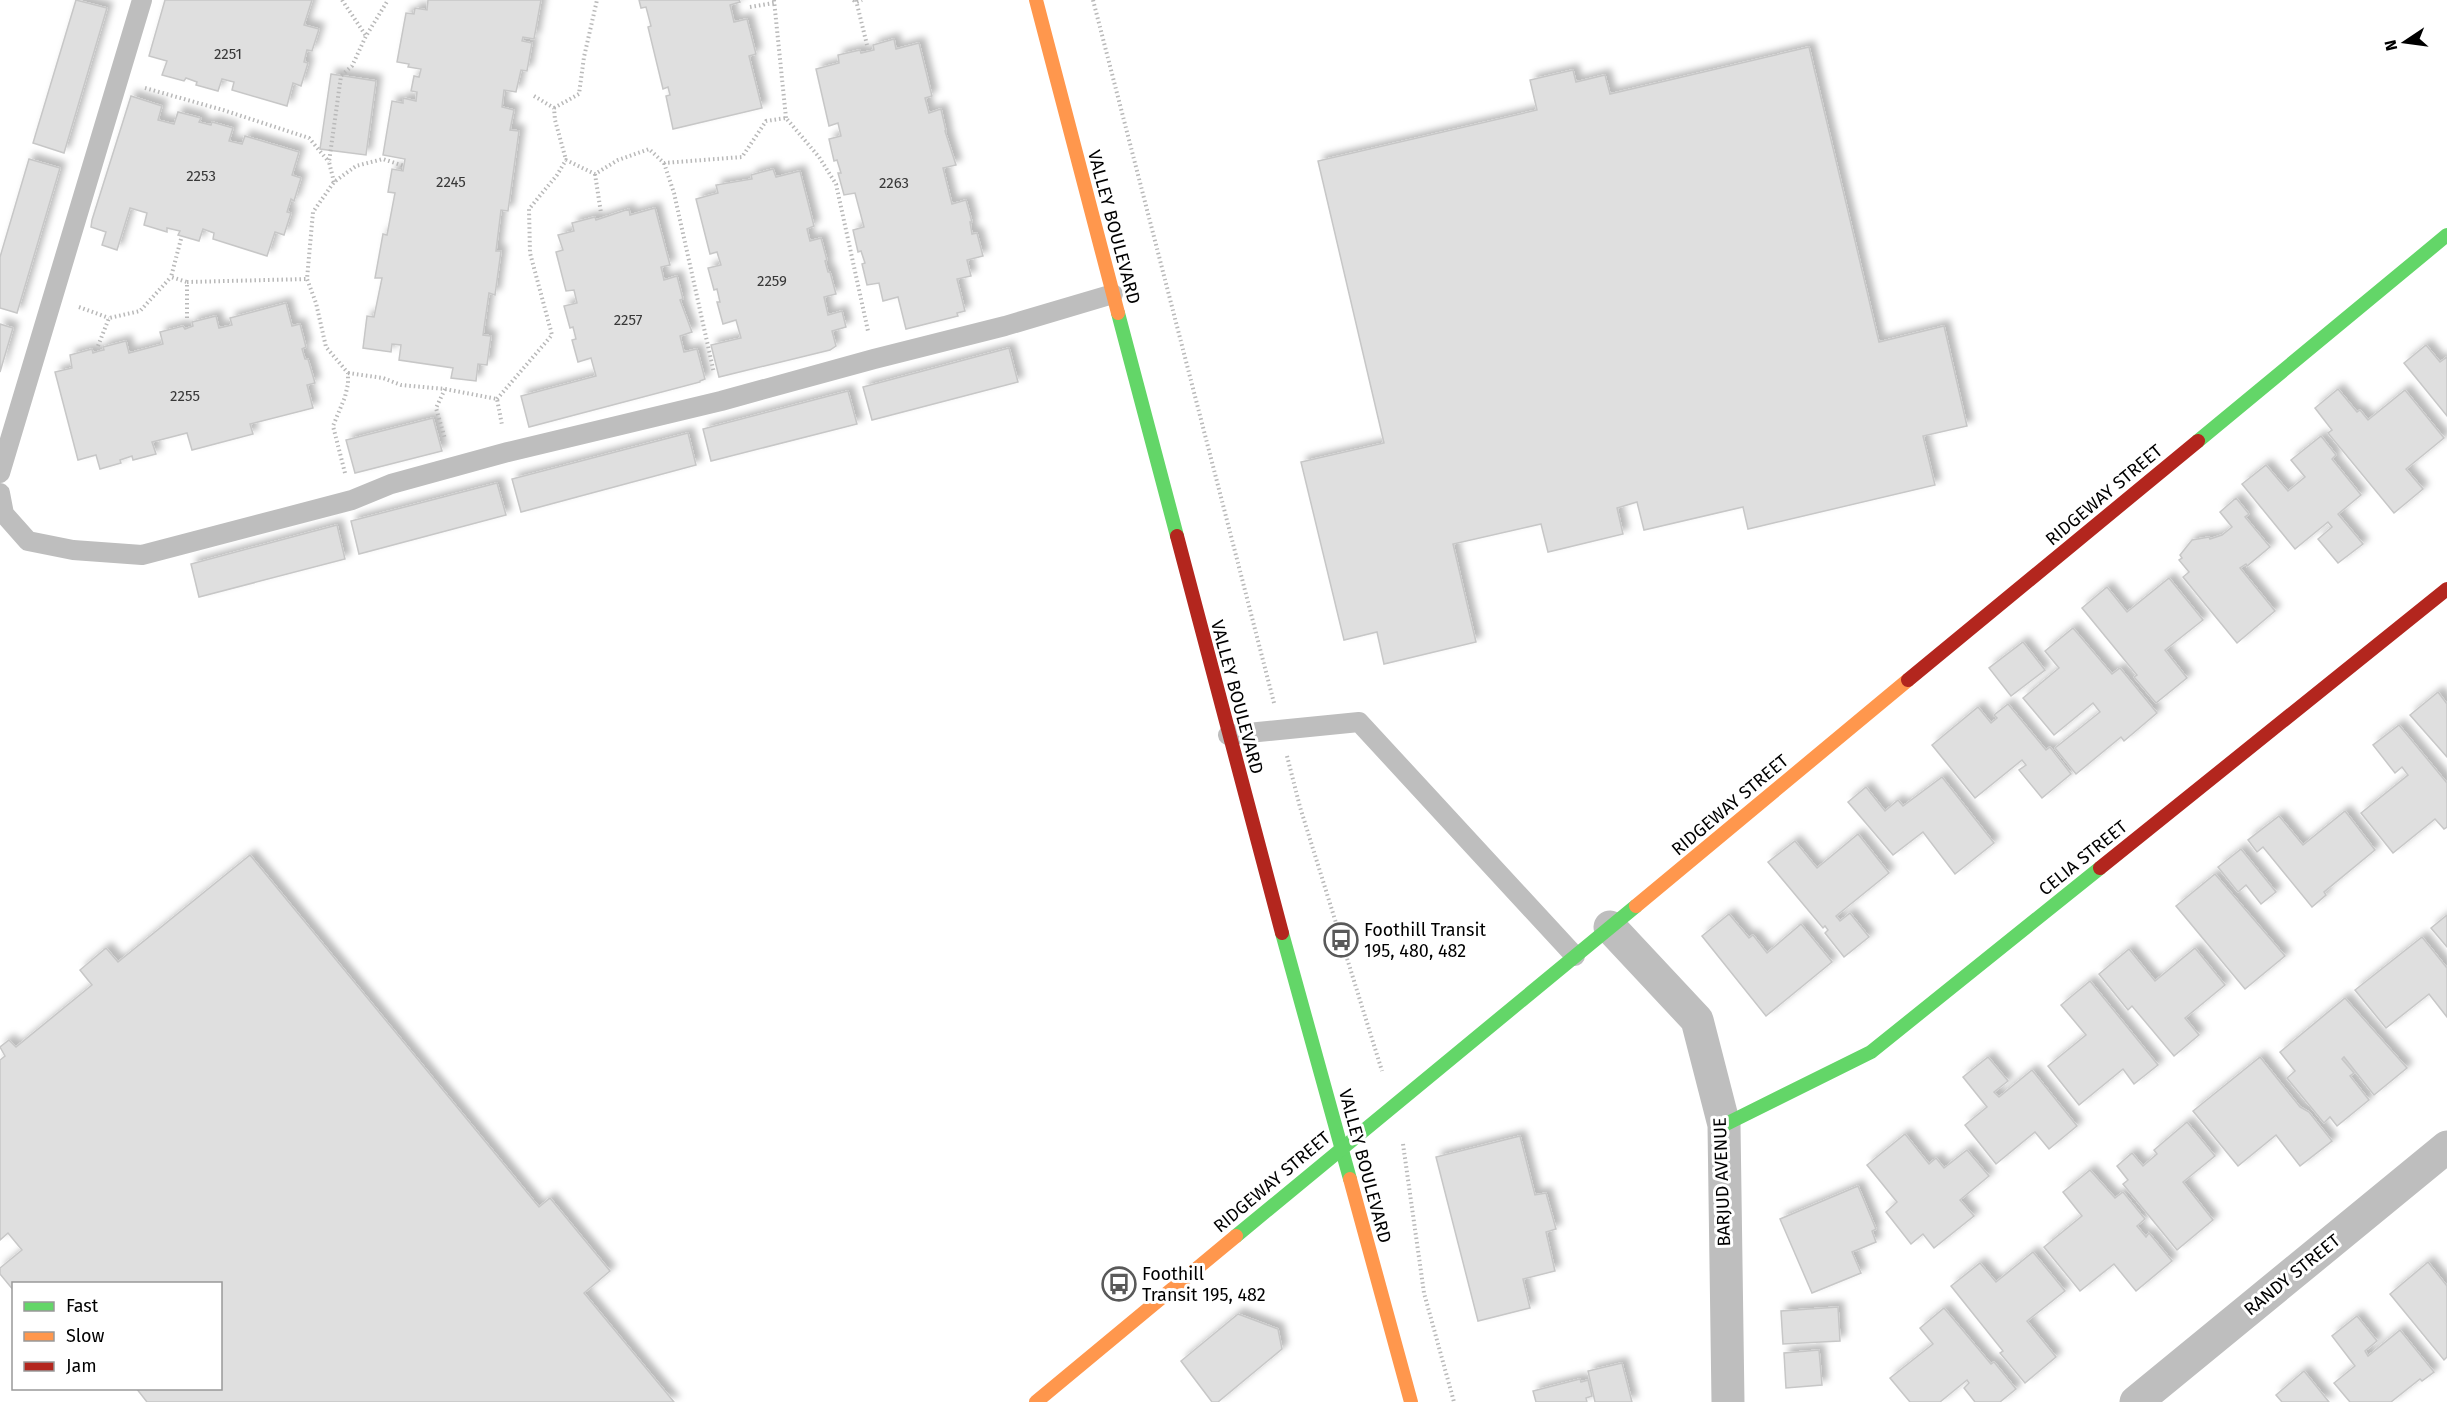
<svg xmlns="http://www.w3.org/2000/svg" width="2447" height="1402" viewBox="0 0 2447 1402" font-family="'Fira Sans',sans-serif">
	<defs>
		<filter id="shadow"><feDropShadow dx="5.5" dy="-5.5" stdDeviation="3" flood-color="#0004"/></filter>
	</defs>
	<rect width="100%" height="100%" fill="#fff"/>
	<g fill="#dfdfdf" stroke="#c7c7c7" stroke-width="1.5" filter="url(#shadow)">
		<path d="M76,0L107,8L64,153L33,143Z"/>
		<path d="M165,0H312L304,25L319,29L312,51L307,50L304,62L308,63L301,86L293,83L287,106L232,90L234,82L222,79L218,91L196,85L197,82L186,78L184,81L162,75L167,61L149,56Z"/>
		<path d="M428,0H541L534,39L523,37L522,41L532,43L527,71L521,70L516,92L504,90L502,107L514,110L510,130L519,131L508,211L501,210L496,251H501L495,295L489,293L483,335L491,336L487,365L478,364L476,381L451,378L453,368L399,360L401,345L392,344L391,352L363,348L367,316L374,317L382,278H375L383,234L387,235L395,193L388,192L392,169L403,171L405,159L383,155L392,101L403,103V98L416,101L417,92L411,91L414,76L419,77L421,69L408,67L409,64L397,62L406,13L414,14L415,8L427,10Z"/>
		<path d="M639,0H739L740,2L730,5L734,22L747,19L756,54L749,56L762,108L673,129L666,96L670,95L668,87L663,89L648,27L651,26L646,7L641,8Z"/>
		<path d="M894,39L896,49L919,43L932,96L925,98L929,113L941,109L946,131H945L956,165L943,168L952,204L966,200L972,222H970L972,234L977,233L983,256L967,260L971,276L957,279L965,311L957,313L958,316L906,329L898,297L883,301L879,283L867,285L862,264L865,263L861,251L858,252L853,230L864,227L855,193L844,195L838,173H841L837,160L834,161L829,139L841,136L838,123L829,126L816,69L839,63L838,55L860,50L861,53L874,50L873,45Z"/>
		<path d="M1809,47L1879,342L1944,326L1967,426L1923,436L1935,485L1748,529L1743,507L1644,530L1637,502L1617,508L1623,534L1548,552L1541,524L1453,544L1476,642L1384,664L1377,632L1344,640L1301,462L1384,443L1318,161L1537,110L1530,80L1573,70L1576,82L1605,75L1610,94Z"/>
		<path d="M331,74L376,81L366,155L320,149Z"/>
		<path d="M131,96L162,106L158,120L174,124L178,112L201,118L199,122L211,125L212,122L233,128L229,141L242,144L245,136L299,152L292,175L301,178L294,201L291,199L287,212L291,213L284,235L275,232L267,256L213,239L214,233L203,229L199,241L178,235L180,231L167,228V232L144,225L147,213L130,208L117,250L102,245L106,232L91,227L92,220Z"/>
		<path d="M29,159L60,168L17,313L0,308V257Z"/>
		<path d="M773,169L776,177L800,171L814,226L807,229L810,241L821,238L827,260L825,261L828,272H830L836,294L824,297L828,315L842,311L846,327L832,331L836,346L830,350L719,377L711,345L741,338L736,320L723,324L717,302H720L717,289L714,290L708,268L721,265L717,252L710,254L696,199L718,193L716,185L752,179L751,175Z"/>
		<path d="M655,208L670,265L661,267L664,280L677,276L683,299L680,300L692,332L680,336L684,352L697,349L705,379L700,381V382L529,427L521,396L596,376L591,358L578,362L572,340L576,339L573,327L570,328L564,306L577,303L574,290L566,291L556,252L563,250L558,235L574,231L572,223L595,217L596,220L629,209L630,215Z"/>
		<path d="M286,303L292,326L300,324L306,347L302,349L305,359H308L315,383L307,385L313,408L250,424L253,434L192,450L187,433L152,442L156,454L133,460L132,456L120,460L121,463L100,469L96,455L78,460L55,372L72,368L70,355L92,349L93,353L99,351L104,350L103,347L126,341L129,353L163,344L160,332L183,326L185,329L193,326L192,322L216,316L219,328L232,325L230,318Z"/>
		<path d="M0,324L13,328L0,372Z"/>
		<path d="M2426,345L2440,362L2447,357V416L2404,363Z"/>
		<path d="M1009,348L1018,382L872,420L863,387Z"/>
		<path d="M2338,389L2357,412L2360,410L2368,420L2405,390L2444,438L2406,469L2423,489L2394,513L2328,433L2332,430L2315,408Z"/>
		<path d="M848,391L857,424L711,461L703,429Z"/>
		<path d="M433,418L442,451L355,473L346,440Z"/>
		<path d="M688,433L696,465L521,512L512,479Z"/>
		<path d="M2321,436L2336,455L2332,459L2361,495L2338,514L2363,544L2338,563L2318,539L2332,527L2328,522L2295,549L2242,484L2266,465L2288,491L2305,477L2291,460Z"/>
		<path d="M497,483L506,515L359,554L351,521Z"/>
		<path d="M2236,498L2249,514L2245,517L2270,547L2247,566L2246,564L2240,568L2275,611L2237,643L2183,577L2189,572L2179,560L2182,558L2180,555L2192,540L2209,537L2210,539L2222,535L2232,527L2220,512Z"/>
		<path d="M337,525L345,559L199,597L191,564Z"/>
		<path d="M2169,578L2203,620L2165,650L2187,678L2156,703L2134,677L2137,675L2082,608L2107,587L2127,612Z"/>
		<path d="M2073,628L2112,674L2120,668L2157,713L2124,741L2121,737L2076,774L2055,748L2100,712L2093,703L2054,735L2023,698L2059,668L2045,651Z"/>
		<path d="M2023,642L2045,670L2011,696L1989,668Z"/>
		<path d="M2438,692L2447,704V757L2410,715Z"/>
		<path d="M2008,704L2046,750L2050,747L2071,774L2042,798L2019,770L2026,765L2022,760L1975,798L1932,745L1978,707L1991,723L1997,718L1994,715Z"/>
		<path d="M2399,725L2447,783V827L2444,829L2435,819L2393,853L2361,813L2408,775L2402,767L2395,773L2373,745Z"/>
		<path d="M1942,777L1994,843L1955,874L1923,832L1893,855L1848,802L1866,787L1885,811L1898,800L1903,806Z"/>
		<path d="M2345,811L2375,850L2324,892L2326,895L2312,907L2263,847L2257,852L2248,840L2279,816L2303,845Z"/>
		<path d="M1858,834L1889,873L1836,916L1840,921L1850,913L1869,937L1844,957L1825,933L1828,930L1825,926L1823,928L1768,862L1795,841L1817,868Z"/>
		<path d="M2241,849L2276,892L2261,904L2246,885L2238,892L2218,867Z"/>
		<path d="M250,855L539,1207L550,1198L610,1271L584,1293L674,1402H147L136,1388H220V1284H14V1291L0,1274V1268L22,1250L8,1233L0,1240V1060L5,1056L0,1047L9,1040L16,1047L92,985L80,970L106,948L118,962Z"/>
		<path d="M2215,874L2285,956L2245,989L2176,906Z"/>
		<path d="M1729,914L1749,938L1753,935L1767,953L1801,924L1832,962L1766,1016L1702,936Z"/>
		<path d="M2447,915V947L2431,928Z"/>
		<path d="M2422,937L2447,968V1017L2429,994L2386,1028L2355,990Z"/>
		<path d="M2195,948L2225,985L2185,1018L2199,1035L2174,1056L2132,1006L2128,1010L2099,974L2129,949L2155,981Z"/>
		<path d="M2090,981L2158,1065L2134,1084L2123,1069L2079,1105L2048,1066L2086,1035L2061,1005Z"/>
		<path d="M2345,998L2407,1068L2374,1095L2344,1057L2342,1059L2354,1073L2350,1076L2369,1100L2337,1126L2330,1117L2324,1123L2287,1078L2295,1071L2280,1052Z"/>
		<path d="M1988,1057L2008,1081L1994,1092L1999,1097L2032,1070L2077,1126L2049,1149L2035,1132L1996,1164L1965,1125L1987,1107L1963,1077Z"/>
		<path d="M2260,1057L2300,1107L2309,1112L2332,1141L2300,1166L2276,1135L2238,1166L2193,1111Z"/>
		<path d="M2187,1122L2215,1156L2183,1182L2213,1220L2177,1250L2123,1184L2128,1180L2117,1166L2132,1153L2143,1166L2157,1154L2154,1150Z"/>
		<path d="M1905,1134L1929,1164L1936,1158L1944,1168L1967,1150L1989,1176L1960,1200L1974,1216L1934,1248L1923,1234L1911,1244L1886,1212L1897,1202L1867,1165Z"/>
		<path d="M1520,1136L1535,1195L1546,1193L1556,1229L1546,1232L1555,1271L1523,1279L1530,1308L1478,1321L1436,1157Z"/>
		<path d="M2090,1170L2115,1198L2123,1192L2145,1219L2137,1226L2146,1237L2149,1233L2172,1261L2136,1291L2114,1264L2080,1291L2044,1247L2082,1216L2063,1192Z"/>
		<path d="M1858,1186L1876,1229L1872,1231L1876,1242L1852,1252L1861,1273L1812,1293L1780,1219Z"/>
		<path d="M2033,1252L2065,1291L2027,1321L2056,1357L2025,1383L2000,1353L2003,1351L1951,1286L1980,1263L1996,1282Z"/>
		<path d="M2428,1262L2447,1286V1357L2444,1360L2390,1294Z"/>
		<path d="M1838,1307L1840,1341L1783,1344L1781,1311Z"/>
		<path d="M1944,1308L1991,1364L1994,1362L2016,1389L2000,1402H1975L1964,1388L1969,1383L1967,1380L1940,1402H1910L1890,1378L1933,1344L1920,1328Z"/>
		<path d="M1238,1314L1278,1329L1282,1349L1218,1402H1212L1181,1361Z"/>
		<path d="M2357,1316L2377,1341L2365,1351L2368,1356L2400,1330L2434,1372L2422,1381L2420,1379L2391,1402H2350L2334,1383L2355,1366L2332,1336Z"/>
		<path d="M1819,1350L1822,1385L1786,1388L1784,1353Z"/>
		<path d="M1622,1363L1632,1402H1595L1588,1371Z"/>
		<path d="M2304,1371L2329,1402H2282L2276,1395Z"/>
		<path d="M1580,1379L1581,1382L1588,1380L1592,1396L1586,1398L1587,1402H1536L1533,1391Z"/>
	</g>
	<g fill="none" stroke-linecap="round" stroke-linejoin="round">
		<g stroke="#b9b9b9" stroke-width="4" stroke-dasharray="1.5 3" stroke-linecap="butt">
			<path d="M342,0L366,36"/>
			<path d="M774,0L786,118"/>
			<path d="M853,0L857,2L862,0"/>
			<path d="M856,0L867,45"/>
			<path d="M1093,0L1274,703"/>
			<path d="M750,7L774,3"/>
			<path d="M145,88L223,110L309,138L329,162"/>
			<path d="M534,96L554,108L555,120L566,160"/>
			<path d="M554,108L579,94L584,57L597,0"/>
			<path d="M664,163L674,193L714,373"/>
			<path d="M595,174L601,213"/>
			<path d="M334,182L329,162L341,76L352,66L366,36L388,0"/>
			<path d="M181,239L171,277L187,282"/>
			<path d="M79,307L109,318"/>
			<path d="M187,318V282L307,279"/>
			<path d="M98,346L109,318L140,311L171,277"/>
			<path d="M348,373L383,378L401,385L445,389L497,399L502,425"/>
			<path d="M445,389L436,408L445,439"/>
			<path d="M497,399L552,335L530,253L529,209L557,175L566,160L595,174L618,160L649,149L664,163L742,157L766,121L786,118L819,157L836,184L868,331"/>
			<path d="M345,473L333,426L345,397L348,384V373L326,347L316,303L307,279L313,212L334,182L356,166L383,159L404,166"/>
			<path d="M1287,756L1300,807L1382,1071"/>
			<path d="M1403,1144L1424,1293L1454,1402"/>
		</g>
		<g stroke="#bebebe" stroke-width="20">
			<path d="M0,473L142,0"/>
			<path d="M0,493L4,514L28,541L73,550L142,555L352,500L391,484L508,452L721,401L874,359L1005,326L1113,294"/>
			<path d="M1228,735L1359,722L1575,956"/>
		</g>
		<g stroke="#bebebe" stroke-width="33">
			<path d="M1610,927L1697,1020L1724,1125L1728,1402"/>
			<path d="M2136,1402L2447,1147"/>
		</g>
		<g stroke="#63d668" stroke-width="14">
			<path d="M1118,313L1177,536"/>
			<path d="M2198,441L2447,235"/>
			<path d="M1282,933L1350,1179"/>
			<path d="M1724,1125L1871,1052L2100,868"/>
			<path d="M1236,1236L1636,906"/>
		</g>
		<g stroke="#ff974d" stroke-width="14">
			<path d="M1036,0L1118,313"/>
			<path d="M1636,906L1908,680"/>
			<path d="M1350,1179L1411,1402"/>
			<path d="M1036,1402L1236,1236"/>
		</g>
		<g stroke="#b3261e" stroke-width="14">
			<path d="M1177,536L1282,933"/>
			<path d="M1908,680L2198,441"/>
			<path d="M2100,868L2447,589"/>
		</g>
	</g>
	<defs>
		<symbol id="bus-ring" viewBox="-11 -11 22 22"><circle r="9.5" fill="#fff" stroke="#595959" stroke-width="1.5"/><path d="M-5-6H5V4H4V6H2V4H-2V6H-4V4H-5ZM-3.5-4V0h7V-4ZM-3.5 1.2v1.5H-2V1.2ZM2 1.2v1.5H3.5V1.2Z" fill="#595959"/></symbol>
	</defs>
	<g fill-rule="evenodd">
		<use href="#bus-ring" x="1322" y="921" width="38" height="38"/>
		<use href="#bus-ring" x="1100" y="1265" width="38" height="38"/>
	</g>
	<g text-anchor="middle" stroke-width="6" stroke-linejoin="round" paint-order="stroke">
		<g font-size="15" fill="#383838">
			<text x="228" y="59">2251</text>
			<text x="201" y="181">2253</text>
			<text x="451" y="187">2245</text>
			<text x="894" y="188">2263</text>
			<text x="772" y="286">2259</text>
			<text x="628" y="325">2257</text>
			<text x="185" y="401">2255</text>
		</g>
		<g font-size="18" fill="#000" stroke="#fff">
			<text transform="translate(1114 227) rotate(75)" y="6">VALLEY BOULEVARD</text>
			<text transform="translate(2104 495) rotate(-40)" y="6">RIDGEWAY STREET</text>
			<text transform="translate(1237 697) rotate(75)" y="6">VALLEY BOULEVARD</text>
			<text transform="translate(1730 805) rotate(-40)" y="6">RIDGEWAY STREET</text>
			<text transform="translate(2083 858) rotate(-39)" y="6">CELIA STREET</text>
			<text transform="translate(1365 1166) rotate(75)" y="6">VALLEY BOULEVARD</text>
			<text transform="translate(1272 1182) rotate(-40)" y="6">RIDGEWAY STREET</text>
			<text transform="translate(1722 1182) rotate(-92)" y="6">BARJUD AVENUE</text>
			<text transform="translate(2292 1275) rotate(-39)" y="6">RANDY STREET</text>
		</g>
		<g font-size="18" fill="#000" stroke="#fff" text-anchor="start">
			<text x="1364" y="936">Foothill Transit<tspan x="1364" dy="21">195, 480, 482</tspan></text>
			<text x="1142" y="1280">Foothill<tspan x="1142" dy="21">Transit 195, 482</tspan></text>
		</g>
	</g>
	<rect x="12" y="1282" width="210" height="108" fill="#ffffff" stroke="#999999" stroke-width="1.5"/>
	<rect x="24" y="1302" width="30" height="9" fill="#63d668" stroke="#999999" stroke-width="1.5"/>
	<text x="66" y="1312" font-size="18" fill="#000000">Fast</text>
	<rect x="24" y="1332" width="30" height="9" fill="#ff974d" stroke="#999999" stroke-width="1.5"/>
	<text x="66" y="1342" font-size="18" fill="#000000">Slow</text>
	<rect x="24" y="1362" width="30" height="9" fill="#b3261e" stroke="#999999" stroke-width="1.5"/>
	<text x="66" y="1372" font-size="18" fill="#000000">Jam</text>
	<g transform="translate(2405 42) rotate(257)" stroke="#ffffff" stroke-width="4.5" paint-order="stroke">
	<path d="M0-4.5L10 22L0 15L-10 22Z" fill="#000000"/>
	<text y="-9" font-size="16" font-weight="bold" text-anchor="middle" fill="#000000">N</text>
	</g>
</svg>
